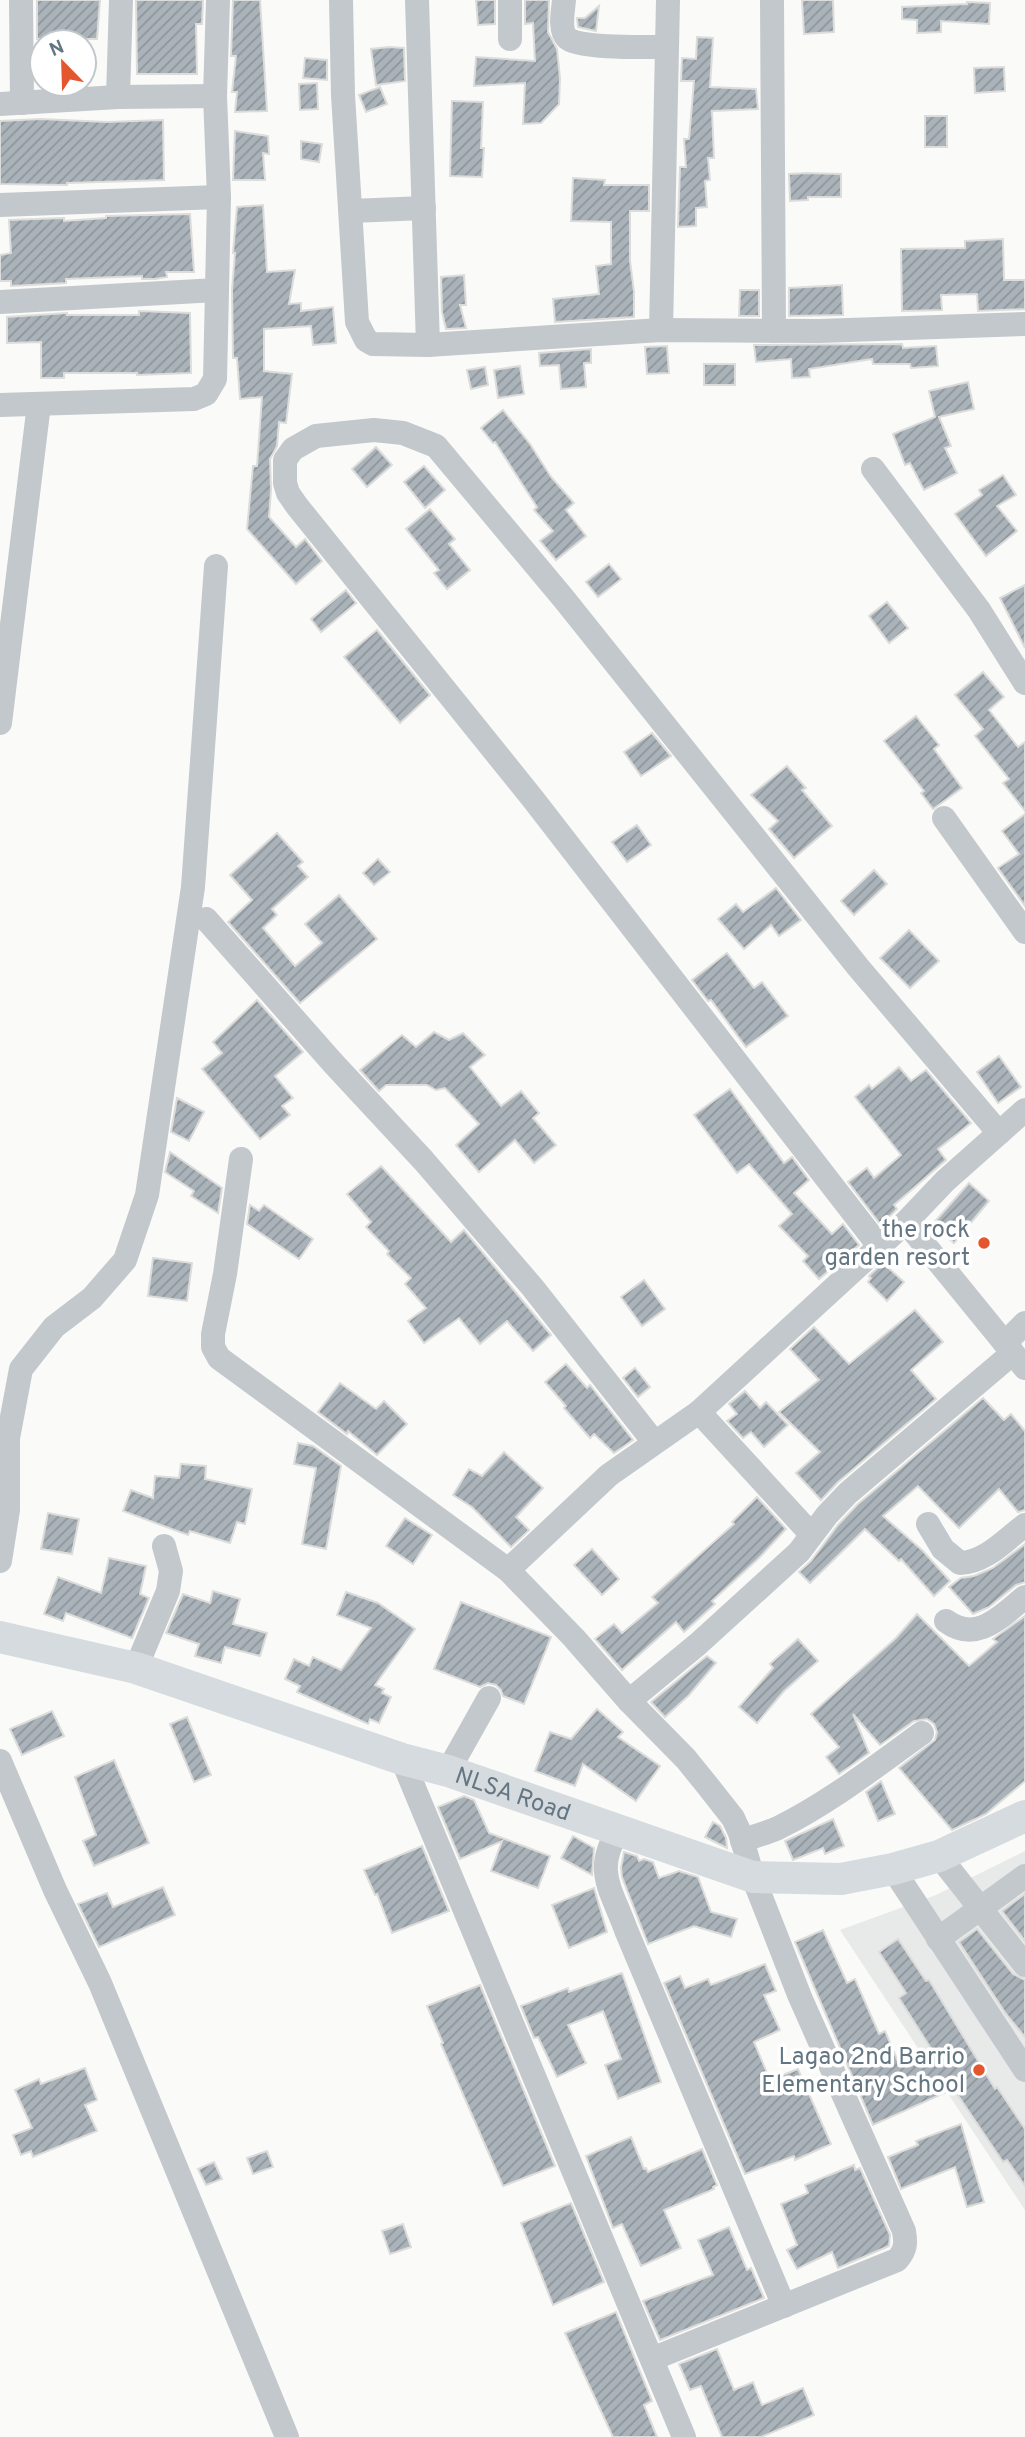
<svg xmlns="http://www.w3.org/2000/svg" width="1025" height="2437" viewBox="0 0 1025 2437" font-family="Overpass,sans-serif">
	<defs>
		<pattern id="building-hatch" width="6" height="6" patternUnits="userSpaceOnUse" patternTransform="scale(1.75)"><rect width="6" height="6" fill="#aab3b9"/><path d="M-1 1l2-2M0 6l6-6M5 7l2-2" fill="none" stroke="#8e969c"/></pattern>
	</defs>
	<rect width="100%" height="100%" fill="#fafaf8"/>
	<path fill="#e8e9e9" d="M1025,1851V2210L840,1930L936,1895Z"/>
	<g fill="url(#building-hatch)" stroke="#dcdcda" stroke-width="2">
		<path d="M37,0H100L97,39H37Z"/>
		<path d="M136,0H203L202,24H196L197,74H137Z"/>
		<path d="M233,0H260L267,111L235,112L237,92H232L236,56H231Z"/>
		<path d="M476,0H495V24L478,25Z"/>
		<path d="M525,0H549L548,32L557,49L560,78L559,104L541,123L523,124L525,83L474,86L476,57L535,61L533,23L525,24Z"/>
		<path d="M802,0H833L834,32L804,34Z"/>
		<path d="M967,2L990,3L989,24L941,21V32L917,33V20L902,19V7L967,4Z"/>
		<path d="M599,6L596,31L578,27L577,18H585Z"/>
		<path d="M697,37L713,38L710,87L756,89L758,109L712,111L714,158H708L710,180L705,181L707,207L696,208V226L678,227L680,167H686L684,139H689L694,81H681L682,58L696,59Z"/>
		<path d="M389,47L404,48L405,81L376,85L371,49Z"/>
		<path d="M305,58L327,60V80L303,78Z"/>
		<path d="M1004,67L1005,91L975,93L974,68Z"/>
		<path d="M317,83L318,109L300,110L299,84Z"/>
		<path d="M380,87L387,104L366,112L359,95Z"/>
		<path d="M452,101L483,102L481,148H484L482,177L450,176Z"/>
		<rect x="925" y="116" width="22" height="31"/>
		<path d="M40,119L107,122L163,120L164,180L67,183V185L0,184V121Z"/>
		<path d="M235,131L268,136L269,154L263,153L265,180H233Z"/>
		<path d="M301,141L322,144L319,162L301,159Z"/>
		<path d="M807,173L841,174V197H808V200L790,201L789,174Z"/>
		<path d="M573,178L605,180L604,185H649V211H630V261L634,292V317L555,322L553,299L599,294L596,266L611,264V222L571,221Z"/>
		<path d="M263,205L267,272L295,270L289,304L301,303V311L333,307L336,343L313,345L311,326L264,329V371L292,374L286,423L279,422L277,446L270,459L271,490L269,517L296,547L305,539L322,561L296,584L247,529L253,466H257L262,397L240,399L237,358H233L232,290L235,253H233L237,207Z"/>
		<path d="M190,214L194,272H166L167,277L155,279H142V276L66,279V283L11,286V281H0V255L11,253L9,220L64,218V221L106,218V216Z"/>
		<path d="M1003,239L1004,280H1025V309L978,311L977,294L941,295L942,310L902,311L901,249L965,248V241Z"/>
		<path d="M464,275L466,305H460L466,328L446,329L442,312L441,277Z"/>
		<path d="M842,285L843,315L789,316V288Z"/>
		<path d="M740,290H759V316H739Z"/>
		<path d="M139,311L190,313L191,373L137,375V373H64V378H41V342L7,343V317L67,313V315H139Z"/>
		<path d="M902,344L903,348L936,346L938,366L911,368L910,364H873L872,359L809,369L810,377L792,378L791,359L756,362L754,345Z"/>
		<path d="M667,346L669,373L647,374L645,347Z"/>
		<path d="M591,349V363H584L586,387L561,389L559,365L540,366L539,353Z"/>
		<rect x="704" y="364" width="31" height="21"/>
		<path d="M520,366L524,394L498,398L494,370Z"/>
		<path d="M485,367L488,385L471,389L467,370Z"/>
		<path d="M968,382L974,409L939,417L951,446L945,448L957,473L924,490L910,463L905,465L893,434L935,417L929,391Z"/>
		<path d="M503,410L530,444L551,477L574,503L566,510L586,536L556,560L540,541L553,531L534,510L537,507L495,442L493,443L481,428Z"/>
		<path d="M376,447L392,465L367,487L352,469Z"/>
		<path d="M424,466L445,490L425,508L404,482Z"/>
		<path d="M1003,475L1016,495L997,506L1017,531L986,556L955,514L982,495L979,490Z"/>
		<path d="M430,509L455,539L449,544L470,570L447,589L434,573L439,570L406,529Z"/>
		<path d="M609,564L621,579L598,597L586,582Z"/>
		<path d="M1025,585V648L1000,598Z"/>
		<path d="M346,590L356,603L321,632L311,619Z"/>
		<path d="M887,602L908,628L889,643L869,616Z"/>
		<path d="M377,630L430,695L400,723L344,657Z"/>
		<path d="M983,672L1004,697L989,710L1018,747L1025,742V811L1003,783L1009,779L975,736L983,729L955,695Z"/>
		<path d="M916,716L939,745L934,749L962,788L933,809L921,793L924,791L884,741Z"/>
		<path d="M652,733L671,756L641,776L624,752Z"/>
		<path d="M787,766L806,788L802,790L832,826L794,858L769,829L778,821L751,795Z"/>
		<path d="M1025,814V906L998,868L1019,854L1002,831Z"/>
		<path d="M637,825L651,845L627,862L612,842Z"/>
		<path d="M277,833L303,862L298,866L308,877L272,909L277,915L263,928L295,966L322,943L305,924L339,895L377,939L300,1003L228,922L252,900L230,875Z"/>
		<path d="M378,859L390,872L374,885L363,873Z"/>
		<path d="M874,870L887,884L854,915L841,901Z"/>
		<path d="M776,888L801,920L779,936L771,925L744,949L718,919L736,904L743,912Z"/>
		<path d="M909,930L939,961L910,988L880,958Z"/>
		<path d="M727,953L754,988L762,982L788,1016L746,1047L711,1000L708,1001L692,980Z"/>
		<path d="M257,1000L303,1052L275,1076L293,1098L282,1106L290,1115L260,1139L202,1069L222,1053L213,1042Z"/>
		<path d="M434,1032L449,1040L463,1033L485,1055L470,1067L501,1106L521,1091L539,1113L533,1118L556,1145L534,1163L515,1140L479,1172L456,1145L479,1124L445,1088L436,1090L427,1085H386L379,1091L360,1070L402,1035L416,1047Z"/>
		<path d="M999,1056L1021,1087L998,1103L977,1072Z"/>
		<path d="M899,1067L911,1081L926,1070L971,1123L938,1149L946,1160L894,1205L897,1209L881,1225L848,1182L867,1168L874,1178L901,1155L855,1097L869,1085L872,1089Z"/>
		<path d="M730,1089L784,1163L792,1157L809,1180L794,1193L832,1234L843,1224L859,1245L819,1279L803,1261L808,1256L779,1226L792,1214L749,1164L737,1173L694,1115Z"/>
		<path d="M177,1098L204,1112L189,1141L171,1132Z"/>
		<path d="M170,1152L222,1188L218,1213L191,1196L194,1191L165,1172Z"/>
		<path d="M381,1166L451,1242L464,1230L551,1335L533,1351L507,1321L480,1344L459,1318L424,1343L408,1321L426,1308L405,1284L411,1278L387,1254L389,1251L366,1227L371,1222L347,1194Z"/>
		<path d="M969,1183L989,1201L954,1243L932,1225Z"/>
		<path d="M250,1205L259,1211L264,1205L313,1239L299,1259L247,1224Z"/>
		<path d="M153,1258L192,1263L187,1301L148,1296Z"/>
		<path d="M883,1263L904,1282L887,1301L868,1282L871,1278L869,1276Z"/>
		<path d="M644,1280L665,1309L642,1326L621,1297Z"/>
		<path d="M915,1310L943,1342L911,1370L936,1399L838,1482L821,1500L796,1473L820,1452L779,1412L819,1380L790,1349L814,1327L849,1364Z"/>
		<path d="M566,1364L587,1388L590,1385L633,1440L614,1453L594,1434L590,1438L564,1408L566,1406L545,1382Z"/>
		<path d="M635,1368L650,1387L638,1397L623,1378Z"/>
		<path d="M340,1383L376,1409L384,1401L407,1424L377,1455L348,1431L347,1434L318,1412Z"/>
		<path d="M745,1391L760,1408L766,1402L788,1425L764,1447L751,1432L743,1438L727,1421L737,1414L729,1404Z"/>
		<path d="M983,1398L1004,1420L1011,1414L1025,1431V1510L1018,1512L999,1489L959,1528L918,1486L883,1516L923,1551L950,1581L934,1596L901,1559L899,1561L865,1529L810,1583L799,1572L811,1561L838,1525L858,1504Z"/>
		<path d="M298,1443L313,1446L341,1466L326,1549L302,1544L316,1468L294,1464Z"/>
		<path d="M504,1452L543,1488L516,1517L529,1530L511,1547L472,1507L453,1495L469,1469L482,1476Z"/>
		<path d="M181,1464L206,1466L205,1479L252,1489L245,1524L237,1522L230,1543L190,1531L188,1535L123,1511L131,1490L153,1498L155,1476L179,1478Z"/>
		<path d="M757,1497L786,1529L759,1558L712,1601L715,1604L684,1632L676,1622L622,1670L595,1639L614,1624L622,1633L658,1603L652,1597L734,1524L732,1522Z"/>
		<path d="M48,1513L79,1519L72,1554L41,1549Z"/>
		<path d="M405,1518L432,1535L413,1564L386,1546Z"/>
		<path d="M1025,1544V1582L1016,1585L989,1607L973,1614L949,1587L961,1578L974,1576L993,1568Z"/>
		<path d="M592,1549L619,1579L602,1595L574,1565Z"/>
		<path d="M109,1558L146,1566L140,1594L149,1598L132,1638L66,1613L63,1621L44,1614L58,1577L101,1593Z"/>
		<path d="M213,1591L240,1599L233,1624L267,1633L260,1656L225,1647L221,1663L195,1656L199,1644L166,1633L183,1594L210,1603Z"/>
		<path d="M346,1592L378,1603L415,1629L375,1685L384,1689L382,1693L391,1697L379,1723L370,1719L368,1724L297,1692L300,1686L285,1679L294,1659L309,1666L313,1657L341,1670L371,1628L337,1615Z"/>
		<path d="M461,1602L551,1637L524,1704L503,1696L501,1690L496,1685L488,1683L480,1687L434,1669Z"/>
		<path d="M917,1614L969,1666L997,1642L993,1639L1025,1616V1781L986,1814L952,1830L899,1768L935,1740L937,1732L934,1724L927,1719L914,1721L880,1745L853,1714L869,1753L839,1774L826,1757L839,1747L811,1714L896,1638Z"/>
		<path d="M798,1639L818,1661L784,1691L757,1723L739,1707L773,1668L770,1664Z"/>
		<path d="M707,1656L716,1663L689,1695L665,1717L651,1702Z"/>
		<path d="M597,1709L623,1732L618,1737L660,1766L636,1801L583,1764L575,1786L535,1771L550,1732L571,1739Z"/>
		<path d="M52,1711L64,1736L22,1755L10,1729Z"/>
		<path d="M187,1717L211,1775L194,1782L170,1724Z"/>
		<path d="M114,1760L149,1843L94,1866L83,1841L96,1835L75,1777Z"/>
		<path d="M881,1781L895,1814L878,1821L866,1792Z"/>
		<path d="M464,1796L474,1800L489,1833L550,1856L538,1888L491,1871L502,1841L460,1859L438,1807Z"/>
		<path d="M833,1819L844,1846L825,1854L823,1848L793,1860L785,1841Z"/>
		<path d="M713,1822L720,1826L726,1838L727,1848L705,1837Z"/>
		<path d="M573,1836L594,1848L592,1875L561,1858Z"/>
		<path d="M422,1846L449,1911L392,1933L377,1894L375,1895L364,1870Z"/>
		<path d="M624,1852L637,1856L639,1861L644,1859L653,1862L659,1878L679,1871L698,1877L711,1912L737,1919L731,1937L694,1926L648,1944L622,1877L621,1868Z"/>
		<path d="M163,1887L175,1915L99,1947L78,1904L107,1893L113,1907Z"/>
		<path d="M594,1888L607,1932L569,1948L552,1905Z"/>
		<path d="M1025,1894V1941L1002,1911Z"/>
		<path d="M977,1929L1013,1974L1025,1980V2037L1006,2014L959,1942Z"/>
		<path d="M823,1930L847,1983L855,1979L879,2034L885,2031L899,2064L932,2050L899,1998L906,1993L879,1952L898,1939L926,1981L929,1980L995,2089L997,2087L1025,2129V2186L1007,2160L1003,2162L947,2079L951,2090L873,2125L795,1942Z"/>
		<path d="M765,1964L776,1991L764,1995L780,2030L754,2042L770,2080L798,2069L831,2144L795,2160L794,2156L745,2174L664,1983L680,1976L685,1988L708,1979L711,1985Z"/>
		<path d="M622,1973L661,2082L618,2099L605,2065L621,2059L603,2011L568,2025L586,2063L557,2077L538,2037L534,2038L521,2006L568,1988L569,1992Z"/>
		<path d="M480,1985L555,2166L503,2186L441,2044L443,2043L427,2006Z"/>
		<path d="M85,2068L97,2100L85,2105L97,2131L33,2157L31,2151L21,2155L13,2135L32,2128L15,2090L39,2079L41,2084Z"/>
		<path d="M961,2124L984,2202L967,2207L955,2167L901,2189L888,2157L918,2145L916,2141Z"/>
		<path d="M631,2137L644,2169L646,2168L648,2172L702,2149L717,2185L713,2187L714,2189L664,2210L681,2248L641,2266L622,2224L613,2228L586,2156Z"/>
		<path d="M267,2151L273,2167L253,2174L247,2158Z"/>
		<path d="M214,2162L222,2179L206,2185L198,2169Z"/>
		<path d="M854,2165L855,2170L860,2168L890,2235L889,2246L838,2268L832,2252L797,2269L787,2250L797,2245L781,2204L808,2193L805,2185Z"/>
		<path d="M571,2203L604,2282L553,2305L521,2223Z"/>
		<path d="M403,2224L411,2247L390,2254L382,2231Z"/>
		<path d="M729,2227L747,2270L751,2268L764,2298L660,2340L643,2301L713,2275L698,2240Z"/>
		<path d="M616,2312L652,2401L644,2405L657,2437H613L565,2333Z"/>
		<path d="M717,2349L734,2390L753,2382L762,2405L803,2388L814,2415L761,2437H722L701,2386L690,2390L679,2364Z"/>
	</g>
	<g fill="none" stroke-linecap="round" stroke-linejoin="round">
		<g stroke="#c3c8cc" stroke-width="24">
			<path d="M21,0L22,103"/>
			<path d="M218,0L215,96L219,197"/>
			<path d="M341,0L343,95L357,322L366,340L373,344L428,345L661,330L819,331L1025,324"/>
			<path d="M417,0L428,345"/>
			<path d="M564,0C563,11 559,30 567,38C577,49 648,47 666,47"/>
			<path d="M772,0L774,331"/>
			<path d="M510,39V0"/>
			<path d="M118,97L121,0"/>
			<path d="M0,104L118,97L215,96"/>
			<path d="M0,205L219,197L217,290L0,302"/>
			<path d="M351,211L424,208"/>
			<path d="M661,330L668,0"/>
			<path d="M0,405L194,399L206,394L215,379L217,290"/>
			<path d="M873,469L979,610L1025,683"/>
			<path d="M0,723L39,404"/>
			<path d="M944,818L1025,932"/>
			<path d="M206,919L333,1063L424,1161L533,1288L654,1442"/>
			<path d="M241,1159L225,1274L213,1334V1347L219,1358L508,1570L574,1638L629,1701L686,1759L707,1785L733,1818L740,1833L753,1877L800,1997L904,2231C906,2243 906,2250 897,2260L652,2359"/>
			<path d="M906,1222L1025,1368"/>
			<path d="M879,1246L533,799L297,506L288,493L285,483V460L293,449L316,436L374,430L403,433L436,446L564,599L858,967L999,1133"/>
			<path d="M1005,1343L1025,1323"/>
			<path d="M699,1412L811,1534"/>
			<path d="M928,1524L943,1549L960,1563C986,1562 1005,1540 1025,1525"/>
			<path d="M0,1561L8,1510V1438L21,1369L54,1327L92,1298L125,1260L147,1195L193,887L216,566"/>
			<path d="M508,1570L609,1475L699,1412L906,1222L945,1181L1025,1110"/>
			<path d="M946,1621C977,1644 1001,1616 1025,1597"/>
			<path d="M136,1668L168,1591L171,1571L164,1546"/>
			<path d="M629,1701L698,1644L799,1552L827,1515L848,1493L1013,1353"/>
			<path d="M402,1759L684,2437"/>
			<path d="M0,1761L55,1890L100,1983L287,2437"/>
			<path d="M448,1771L489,1698"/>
			<path d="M619,1829C593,1871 611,1888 626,1930L784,2306"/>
			<path d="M742,1841C754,1836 767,1833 778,1828C829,1803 876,1766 922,1733"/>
			<path d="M939,1856L1025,1965"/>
			<path d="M893,1869L1025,2070"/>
			<path d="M938,1939L1025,1876"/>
		</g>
		<path stroke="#d6dbdf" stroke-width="32" id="s1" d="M0,1637L136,1668L402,1759L448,1771L753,1877L841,1879L893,1869L939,1856L1025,1816"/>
	</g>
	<g fill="#e4572e" stroke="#fff" stroke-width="2.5">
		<circle cx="984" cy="1243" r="7"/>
		<circle cx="979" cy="2070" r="7"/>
	</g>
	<g text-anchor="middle" stroke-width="7" stroke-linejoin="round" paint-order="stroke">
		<g font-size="24" fill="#657683" stroke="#fff" text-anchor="end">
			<text x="970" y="1237">the rock<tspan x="970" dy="28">garden resort</tspan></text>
			<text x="965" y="2064">Lagao 2nd Barrio<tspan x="965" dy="28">Elementary School</tspan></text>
		</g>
		<g font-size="24" fill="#657683" stroke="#fff">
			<text dy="8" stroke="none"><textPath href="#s1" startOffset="537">NLSA Road</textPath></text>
		</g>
	</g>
	<g transform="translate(63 63) rotate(337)"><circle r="33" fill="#ffffff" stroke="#c1c8cd" stroke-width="2"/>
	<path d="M0-5L12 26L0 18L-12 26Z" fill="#e4572e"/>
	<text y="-10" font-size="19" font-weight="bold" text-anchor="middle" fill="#657683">N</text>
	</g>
</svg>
